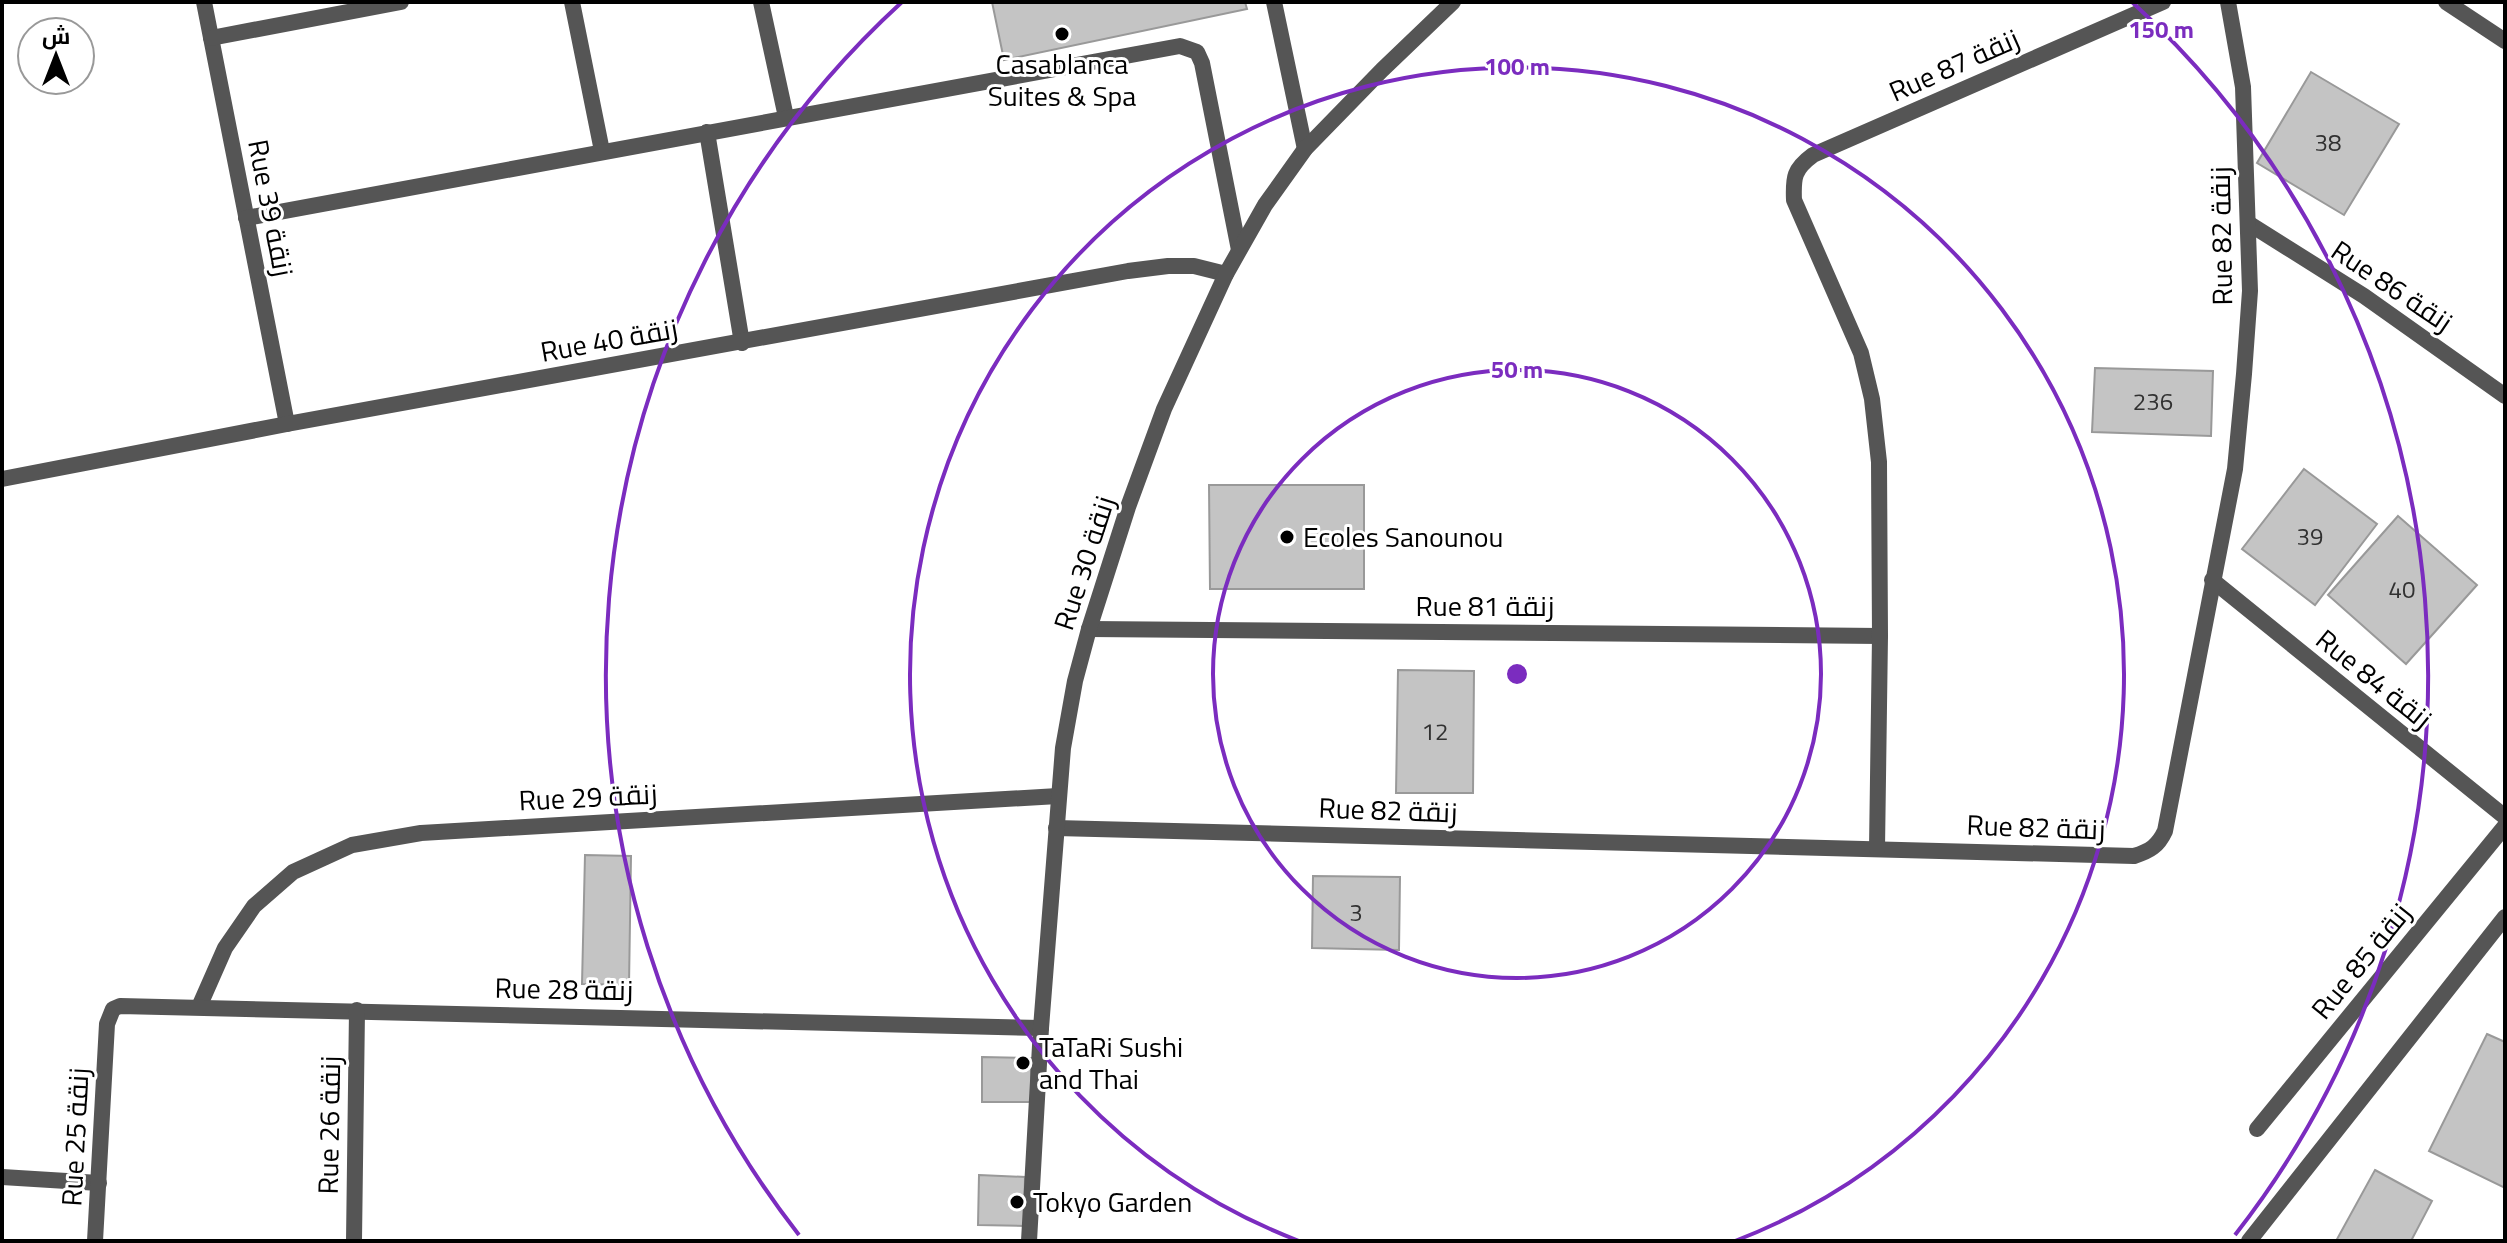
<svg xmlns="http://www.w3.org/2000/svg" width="2507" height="1243" viewBox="0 0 2507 1243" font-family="'Titillium Web',Cairo,sans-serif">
	<rect width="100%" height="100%" fill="#fff"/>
	<g fill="#c4c4c4" stroke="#999" stroke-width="2">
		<path d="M992,2H1245L1247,9L1004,60Z"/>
		<path d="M2311,72L2399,124L2344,215L2257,163Z"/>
		<path d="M2095,368L2213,371L2211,436L2092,432Z"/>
		<path d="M2304,469L2377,524L2315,605L2242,549Z"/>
		<path d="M1209,485H1364V589H1210Z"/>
		<path d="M2398,516L2477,585L2406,664L2328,595Z"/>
		<path d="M1398,670L1474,671L1473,793H1396Z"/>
		<path d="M585,855L631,856L629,985L582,984Z"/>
		<path d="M1313,876L1400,877L1399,950L1312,948Z"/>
		<path d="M2487,1034L2505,1042V1188L2429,1151Z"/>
		<path d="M982,1057L1031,1058V1102H982Z"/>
		<path d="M2375,1170L2432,1201L2411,1241H2336Z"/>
		<path d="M979,1175L1025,1177L1024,1226L978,1225Z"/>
	</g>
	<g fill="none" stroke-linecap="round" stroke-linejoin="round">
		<g stroke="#555" stroke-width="16">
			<path d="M204,2L287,424"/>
			<path d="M572,2L602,151"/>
			<path d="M761,2L786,117"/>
			<path d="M1274,2L1305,149"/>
			<path d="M2446,2L2505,41"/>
			<path d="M211,38L401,2"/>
			<path d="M707,132L742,343"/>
			<path d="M246,218L1180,46L1197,52L1202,63L1239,250"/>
			<path d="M2248,223L2364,296L2505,396"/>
			<path d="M2,479L287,424L1128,271L1168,266H1194L1226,274"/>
			<path d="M2212,580L2505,817"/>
			<path d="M1089,629L1880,636"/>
			<path d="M1056,828L2134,856C2150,851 2158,846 2165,831L2235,469L2244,374L2250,291L2243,87L2228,2"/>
			<path d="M1877,849L1880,636L1879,462L1872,399L1861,353L1794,200C1793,177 1794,169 1813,155L2163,2"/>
			<path d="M199,1007L225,948L254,906L293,872L352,845L421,833L1058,796"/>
			<path d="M2257,1129L2505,826"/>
			<path d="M2,1177L99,1183"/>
			<path d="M95,1241L107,1024L113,1009L120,1006L1041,1028"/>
			<path d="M354,1241L357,1010"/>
			<path d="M1029,1241L1041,1028L1063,748L1075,681L1089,629L1128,507L1164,409L1226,274L1265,205L1305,149L1382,70L1453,2"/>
			<path d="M2249,1241L2505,917"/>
		</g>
	</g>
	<g fill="none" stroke="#7b2cbf" stroke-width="4">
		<circle cx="1517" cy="674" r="304"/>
		<path d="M1299 1241A607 607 0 1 1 1735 1241"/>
		<path d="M799 1235A911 911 0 0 1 902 2M2132 2A911 911 0 0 1 2235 1235"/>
	</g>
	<g fill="#000" stroke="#fff" stroke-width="3">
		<circle cx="1062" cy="34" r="8"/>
		<circle cx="1287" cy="537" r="8"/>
		<circle cx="1023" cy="1063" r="8"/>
		<circle cx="1017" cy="1202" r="8"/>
	</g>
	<g text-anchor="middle" stroke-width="6" stroke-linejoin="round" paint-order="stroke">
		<g font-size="24" fill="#313131">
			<text x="2328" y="151">38</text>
			<text x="2153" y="410">236</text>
			<text x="2310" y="545">39</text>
			<text x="2402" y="598">40</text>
			<text x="1435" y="740">12</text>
			<text x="1356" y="921">3</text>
		</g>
		<g font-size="28" fill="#000" stroke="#fff" text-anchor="start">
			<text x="1062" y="74" text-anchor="middle">Casablanca<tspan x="1062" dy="32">Suites &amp; Spa</tspan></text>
			<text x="1303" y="547">Ecoles Sanounou</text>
			<text x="1039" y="1057">TaTaRi Sushi<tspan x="1039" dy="32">and Thai</tspan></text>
			<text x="1033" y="1212">Tokyo Garden</text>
		</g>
		<g font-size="28" fill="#000" stroke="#fff">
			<text transform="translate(1954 65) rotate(-24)" y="10">Rue 87 زنقة</text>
			<text transform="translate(271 208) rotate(79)" y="10">Rue 39 زنقة</text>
			<text transform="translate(2221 236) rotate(-91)" y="10">Rue 82 زنقة</text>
			<text transform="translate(2392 286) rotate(34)" y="10">Rue 86 زنقة</text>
			<text transform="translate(609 340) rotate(-10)" y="10">Rue 40 زنقة</text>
			<text transform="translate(1084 563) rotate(-72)" y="10">Rue 30 زنقة</text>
			<text x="1485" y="616">Rue 81 زنقة</text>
			<text transform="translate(2374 679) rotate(39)" y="10">Rue 84 زنقة</text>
			<text transform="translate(588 797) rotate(-3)" y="10">Rue 29 زنقة</text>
			<text transform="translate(1388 810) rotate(2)" y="10">Rue 82 زنقة</text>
			<text transform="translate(2036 827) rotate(2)" y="10">Rue 82 زنقة</text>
			<text transform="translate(2361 961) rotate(-51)" y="10">Rue 85 زنقة</text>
			<text transform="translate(564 989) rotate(1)" y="10">Rue 28 زنقة</text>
			<text transform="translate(329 1125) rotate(-89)" y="10">Rue 26 زنقة</text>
			<text transform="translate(75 1137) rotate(-87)" y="10">Rue 25 زنقة</text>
		</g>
	</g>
	<circle cx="1517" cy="674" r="12" fill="#7b2cbf" stroke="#fff" stroke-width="4"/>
	<g font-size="24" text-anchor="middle" font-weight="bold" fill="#7b2cbf" stroke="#fff" stroke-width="6" stroke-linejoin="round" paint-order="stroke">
		<text x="2161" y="38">150 m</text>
		<text x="1517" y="75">100 m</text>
		<text x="1517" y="378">50 m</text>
	</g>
	<rect width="2507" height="1243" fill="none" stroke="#000000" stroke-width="8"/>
	<g transform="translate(56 56)"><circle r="38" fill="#ffffff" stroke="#999999" stroke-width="2"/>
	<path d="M0-6L14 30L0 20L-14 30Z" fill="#000000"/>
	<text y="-12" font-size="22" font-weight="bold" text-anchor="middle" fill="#000000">ش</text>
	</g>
</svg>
